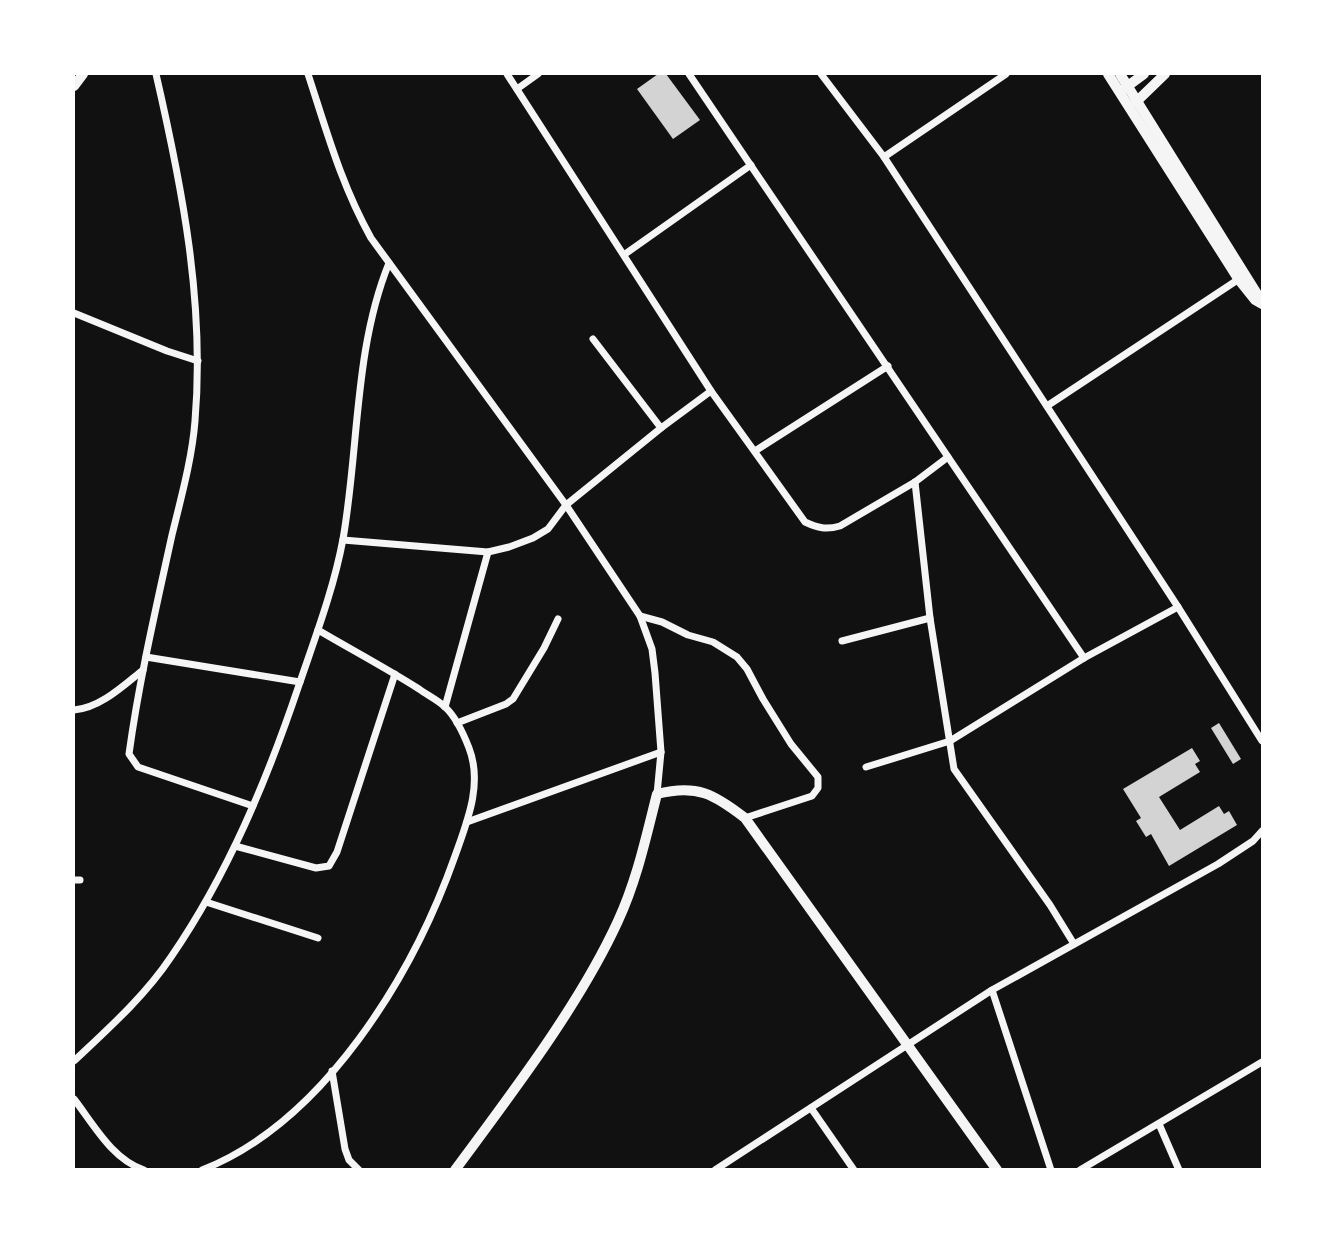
<svg xmlns="http://www.w3.org/2000/svg" width="1336" height="1243" viewBox="0 0 1336 1243" font-family="'Zilla Slab',serif">
	<rect width="100%" height="100%" fill="#111"/>
	<g fill="#d3d3d3">
		<path d="M658,74H666L700,120L673,139L637,89Z"/>
		<path d="M1219,723L1241,759L1233,764L1211,728Z"/>
		<path d="M1192,748L1200,761L1195,764L1200,772L1159,797L1180,830L1219,806L1224,814L1229,811L1237,825L1169,866L1151,834L1146,837L1136,821L1141,818L1123,789Z"/>
	</g>
	<g fill="none" stroke-linecap="round" stroke-linejoin="round">
		<g stroke="#f5f5f5" stroke-width="7">
			<path d="M156,74C182,187 205,303 195,421C192,459 181,498 172,535C156,608 139,681 129,754L138,767L253,806"/>
			<path d="M308,74C327,132 341,184 371,238L566,505L640,616L652,649L655,673L661,752L657,794"/>
			<path d="M507,74L711,391L805,522C818,528 826,530 840,526L915,482L948,457"/>
			<path d="M689,74L1084,658"/>
			<path d="M821,74L884,157L1178,607L1262,741"/>
			<path d="M517,89L538,74"/>
			<path d="M884,157L1006,74"/>
			<path d="M625,254L751,165"/>
			<path d="M74,313L167,351L198,361"/>
			<path d="M593,339L661,428"/>
			<path d="M1047,406L1242,277"/>
			<path d="M755,451L888,366"/>
			<path d="M915,482L930,618L954,769L1050,905L1074,944"/>
			<path d="M343,540L488,552L509,547L533,538L548,529L566,505L661,428L711,391"/>
			<path d="M640,616L662,622L688,635L713,642L737,657L747,669L763,699L791,744L818,777V788L812,796L745,818"/>
			<path d="M842,641L930,618"/>
			<path d="M146,657L300,682"/>
			<path d="M445,707L488,552"/>
			<path d="M74,710C100,708 123,686 143,670"/>
			<path d="M457,723L506,704L513,699L544,648L558,619"/>
			<path d="M866,767L950,741L1084,658L1178,607"/>
			<path d="M467,822L661,752"/>
			<path d="M235,846L316,868L329,866L337,852L395,674"/>
			<path d="M74,880H80"/>
			<path d="M206,902L318,938"/>
			<path d="M992,990L1051,1170"/>
			<path d="M74,1061C108,1029 145,996 171,957C228,874 267,780 299,685C315,638 334,588 343,539C359,448 354,349 389,263"/>
			<path d="M332,1071L345,1149L349,1160L359,1170"/>
			<path d="M74,1099C94,1125 112,1159 144,1170"/>
			<path d="M811,1108L854,1170"/>
			<path d="M1159,1124L1179,1170"/>
			<path d="M202,1170C324,1122 413,975 455,856C467,822 483,784 469,748C464,735 456,717 445,707C438,700 427,695 419,689C386,668 352,650 318,630"/>
			<path d="M715,1170L992,990L1218,864L1253,841L1262,831"/>
			<path d="M1080,1170L1262,1062"/>
		</g>
		<g stroke="#f5f5f5" stroke-width="10">
			<path d="M1108,74L1239,280L1255,300L1262,304"/>
			<path d="M1120,74L1262,302"/>
			<path d="M74,86L83,74"/>
			<path d="M1125,88L1144,74"/>
			<path d="M1135,103L1165,74"/>
			<path d="M455,1170C511,1094 579,1006 618,921C637,880 646,837 657,794C697,784 714,794 745,818L997,1170"/>
		</g>
	</g>
	<rect width="1336" height="1243" fill="none" stroke="#ffffff" stroke-width="150"/>
</svg>
